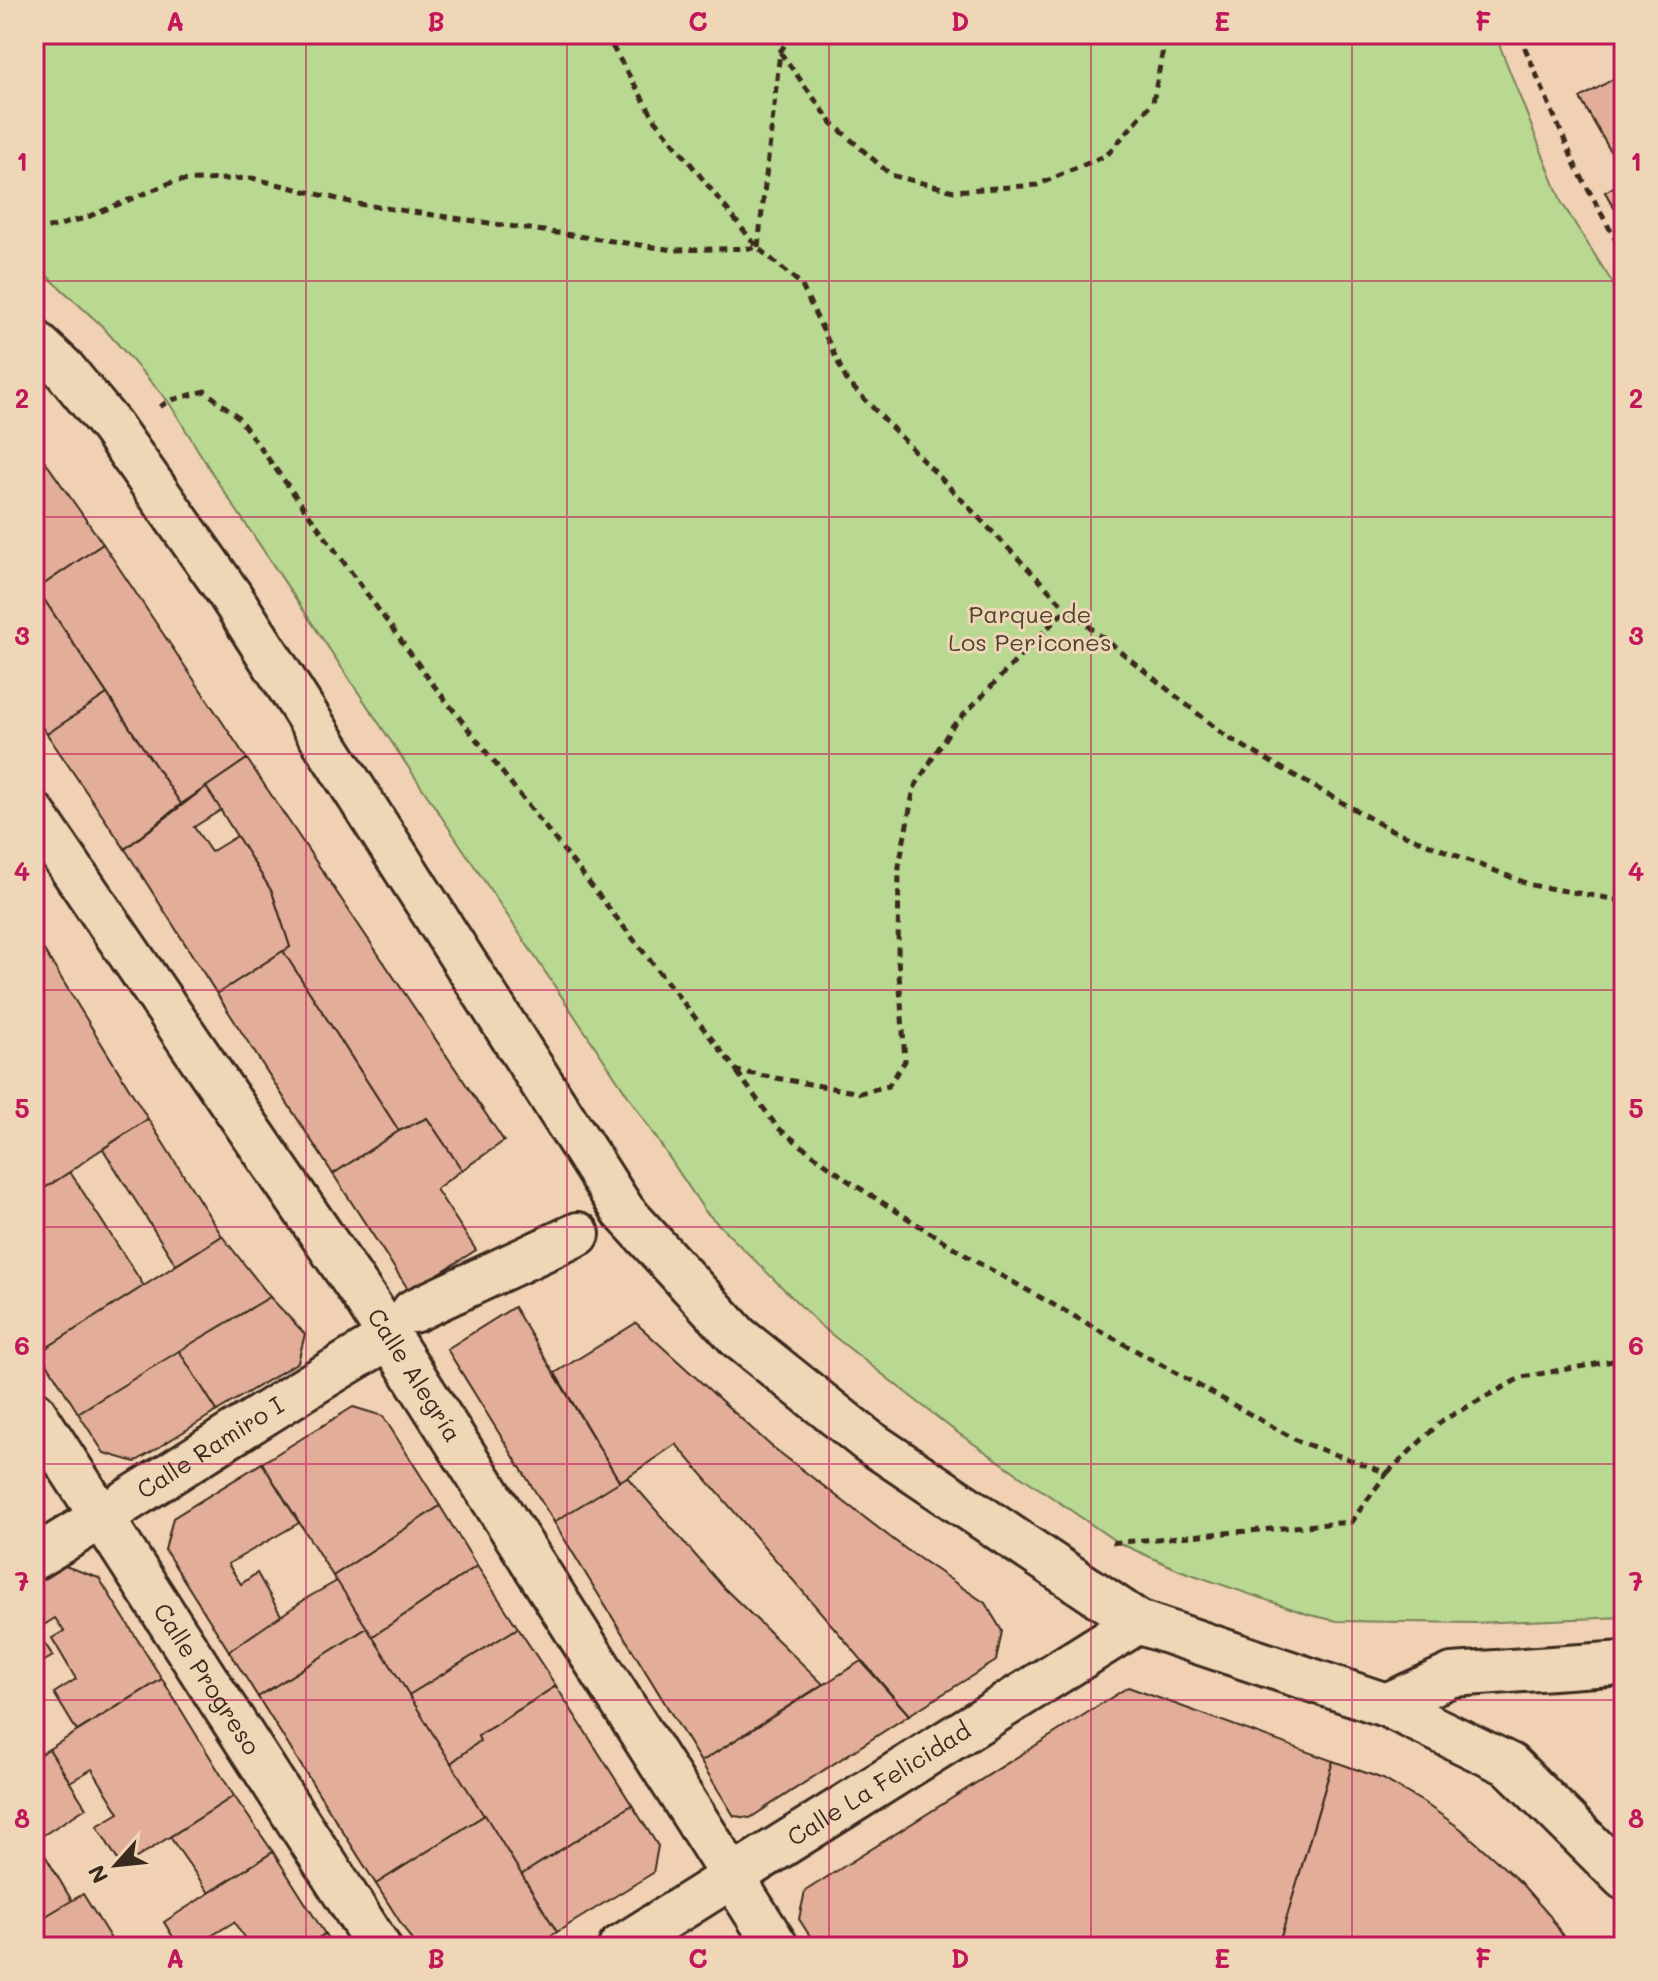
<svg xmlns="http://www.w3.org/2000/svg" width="1658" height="1981" viewBox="0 0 1658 1981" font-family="Mali,sans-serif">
	<rect width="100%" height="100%" fill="#f0d1b4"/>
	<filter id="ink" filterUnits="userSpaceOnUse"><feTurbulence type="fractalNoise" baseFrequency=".0125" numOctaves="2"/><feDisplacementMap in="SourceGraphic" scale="16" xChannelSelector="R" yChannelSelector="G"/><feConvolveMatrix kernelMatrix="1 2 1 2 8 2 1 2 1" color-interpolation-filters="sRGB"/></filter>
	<g filter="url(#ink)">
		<path fill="#b9d891" stroke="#7a8158" stroke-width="2" d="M34,34H1495L1562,203L1624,301V1617L1475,1623L1337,1621L1310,1615L1179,1570L1117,1542L955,1431L822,1327L705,1211L217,481L168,401L101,325L34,264Z"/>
		<g fill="#e2ae9a" stroke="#3b2a1e" stroke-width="2">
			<path d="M1624,73V144L1611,152L1580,98Z"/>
			<path d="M1624,181V225L1605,192Z"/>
			<path d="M34,450L44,460L103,544L34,591Z"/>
			<path d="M103,544L247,759L181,804L37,589Z"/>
			<path d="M37,589L107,694L47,734L34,716V591Z"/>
			<path d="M107,694L181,804L125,849L47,734Z"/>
			<path d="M247,759L504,1141L462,1170L427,1118L399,1131L283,951L290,947L272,892L206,787Z"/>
			<path d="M206,787L221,810L194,827L211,852L237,836L272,892L290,947L217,994L125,849Z"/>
			<path d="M34,934L148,1119L90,1157L70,1172L34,1195Z"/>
			<path d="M283,951L399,1131L333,1174L217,994Z"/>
			<path d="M427,1118L462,1170L436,1189L476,1250L410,1292L333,1174L399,1131Z"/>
			<path d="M148,1119L222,1236L176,1265L103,1149Z"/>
			<path d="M70,1172L144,1286L40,1352L34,1342V1195Z"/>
			<path d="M222,1236L270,1297L78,1413L40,1352Z"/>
			<path d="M270,1297L305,1334L298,1362L217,1411L179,1351Z"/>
			<path d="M514,1307L620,1482L554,1522L447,1349Z"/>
			<path d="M636,1323L770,1445L907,1550L985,1603L1002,1631L996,1661L909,1715L676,1444L620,1482L555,1373Z"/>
			<path d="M179,1351L217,1411L135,1462L104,1453L78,1413Z"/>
			<path d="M353,1407L383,1416L440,1506L333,1576L262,1463Z"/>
			<path d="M262,1463L299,1523L228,1564L241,1584L257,1573L282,1617L229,1651L165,1550L173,1518Z"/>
			<path d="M627,1477L724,1588L823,1684L701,1762L554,1522Z"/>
			<path d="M440,1506L477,1566L372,1637L333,1576Z"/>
			<path d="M65,1566L99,1578L162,1679L77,1731L54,1693L76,1679L52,1638L64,1631L55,1618L36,1630L53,1656L34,1667V1585Z"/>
			<path d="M477,1566L518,1628L409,1695L372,1637Z"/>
			<path d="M337,1581L367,1628L258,1697L229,1651L307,1598Z"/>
			<path d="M367,1628L485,1815L376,1884L258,1697Z"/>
			<path d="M518,1628L556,1686L478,1736L480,1741L451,1763L409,1695Z"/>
			<path d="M861,1661L909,1715L750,1818L734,1816L701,1762Z"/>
			<path d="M162,1679L234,1796L122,1867L97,1826L119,1813L92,1769L70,1782L49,1749Z"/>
			<path d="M556,1686L632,1805L521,1875L451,1763L480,1741L478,1736Z"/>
			<path d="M1128,1687L1333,1761L1278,1947H817L799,1919L805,1891Z"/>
			<path d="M49,1749L86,1808L34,1841V1758Z"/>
			<path d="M1333,1761L1383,1779L1423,1802L1461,1829L1520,1882L1550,1916L1570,1947H1278Z"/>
			<path d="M234,1796L273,1852L209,1893L170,1837Z"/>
			<path d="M632,1805L658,1846L653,1873L557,1932L521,1875Z"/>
			<path d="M485,1815L557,1932L533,1947H416L376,1884Z"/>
			<path d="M36,1840L72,1901L34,1923V1841Z"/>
			<path d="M273,1852L325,1934L304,1947H233L245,1939L234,1922L193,1947H179L164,1922Z"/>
			<path d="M83,1894L116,1947H34V1923Z"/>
			<path d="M325,1934L333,1947H304Z"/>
		</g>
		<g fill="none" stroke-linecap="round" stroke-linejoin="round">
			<defs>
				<g id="street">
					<path d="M34,341L63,368L111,426L230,595L624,1212L738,1337L868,1441L1138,1622L1386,1705L1510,1765L1624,1878"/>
					<path id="s1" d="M34,814L366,1300L777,1947"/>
					<path d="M413,1311L578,1234"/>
					<path id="s2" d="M34,1412L379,1947"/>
					<path id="s3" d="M34,1558C154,1487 268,1408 389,1338"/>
					<path d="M1386,1705L1452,1675L1624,1663"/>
					<path id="s4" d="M620,1947L1138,1622"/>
				</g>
			</defs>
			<use href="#street" stroke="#3b2a1e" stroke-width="48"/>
			<g stroke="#3b2a1e" stroke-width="5" stroke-dasharray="8 6" stroke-linecap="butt">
				<path d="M605,34L654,118L757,247"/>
				<path d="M1519,34L1576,167L1624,255"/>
				<path d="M780,52L832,123L891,175L954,191L1037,185L1107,155L1153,102L1166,34"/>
				<path d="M34,232L85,218L175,181L252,178L358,204L674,250L758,248L801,284L847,381L1066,608L1227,737L1387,828L1531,885L1624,901"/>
				<path d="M758,247L780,52L792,34"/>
				<path d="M160,407L168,401L205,391L237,416L432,683L737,1071L860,1093L888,1086L905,1061L898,958L899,866L914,788L952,727L1066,609"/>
				<path d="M737,1072L778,1128L847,1180L975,1261L1300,1442L1387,1473L1351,1522L1110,1543"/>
				<path d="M1387,1473L1443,1420L1522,1377L1624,1359"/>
			</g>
			<use href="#street" stroke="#efd6b7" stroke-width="42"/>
		</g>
	</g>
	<path fill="none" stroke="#c2185b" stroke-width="2" stroke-opacity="0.55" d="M306,34V1947M567,34V1947M829,34V1947M1091,34V1947M1352,34V1947M34,281H1624M34,517H1624M34,754H1624M34,990H1624M34,1227H1624M34,1464H1624M34,1700H1624"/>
	<g text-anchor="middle" stroke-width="6" stroke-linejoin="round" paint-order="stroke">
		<g font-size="24" fill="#4e442f" stroke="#efd6b7">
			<text x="1030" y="623">Parque de<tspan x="1030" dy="28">Los Pericones</tspan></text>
		</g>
		<g font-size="24" fill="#3b2a1e" stroke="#efd6b7">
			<text dy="8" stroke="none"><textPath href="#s1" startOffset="678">Calle Alegría</textPath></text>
			<text dy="8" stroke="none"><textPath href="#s3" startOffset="208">Calle Ramiro I</textPath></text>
			<text dy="8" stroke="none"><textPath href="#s2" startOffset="318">Calle Progreso</textPath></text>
			<text dy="8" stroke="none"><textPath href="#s4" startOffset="306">Calle La Felicidad</textPath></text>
		</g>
	</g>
	<rect width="1658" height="1981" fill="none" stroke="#efd6b7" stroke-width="88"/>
	<g transform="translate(116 1865) rotate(243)" stroke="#efd6b7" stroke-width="6" paint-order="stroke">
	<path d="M0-6L14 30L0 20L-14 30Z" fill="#3b2a1e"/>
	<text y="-12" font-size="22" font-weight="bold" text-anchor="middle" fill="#3b2a1e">N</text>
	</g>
	<rect x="44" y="44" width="1570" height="1893" fill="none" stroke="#c2185b" stroke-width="3"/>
	<g font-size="26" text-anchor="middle" font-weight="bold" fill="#c2185b">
		<text x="175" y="31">A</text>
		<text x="436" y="31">B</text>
		<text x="698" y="31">C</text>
		<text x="960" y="31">D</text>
		<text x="1222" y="31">E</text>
		<text x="1483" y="31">F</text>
		<text x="22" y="171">1</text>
		<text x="1636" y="171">1</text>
		<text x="22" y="408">2</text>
		<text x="1636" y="408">2</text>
		<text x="22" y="645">3</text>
		<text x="1636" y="645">3</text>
		<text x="22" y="881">4</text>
		<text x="1636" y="881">4</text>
		<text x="22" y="1118">5</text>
		<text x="1636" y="1118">5</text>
		<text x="22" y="1355">6</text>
		<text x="1636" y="1355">6</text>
		<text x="22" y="1591">7</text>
		<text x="1636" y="1591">7</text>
		<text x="22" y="1828">8</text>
		<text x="1636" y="1828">8</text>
		<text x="175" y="1968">A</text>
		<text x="436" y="1968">B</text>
		<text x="698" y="1968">C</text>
		<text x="960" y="1968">D</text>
		<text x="1222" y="1968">E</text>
		<text x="1483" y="1968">F</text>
	</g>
</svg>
